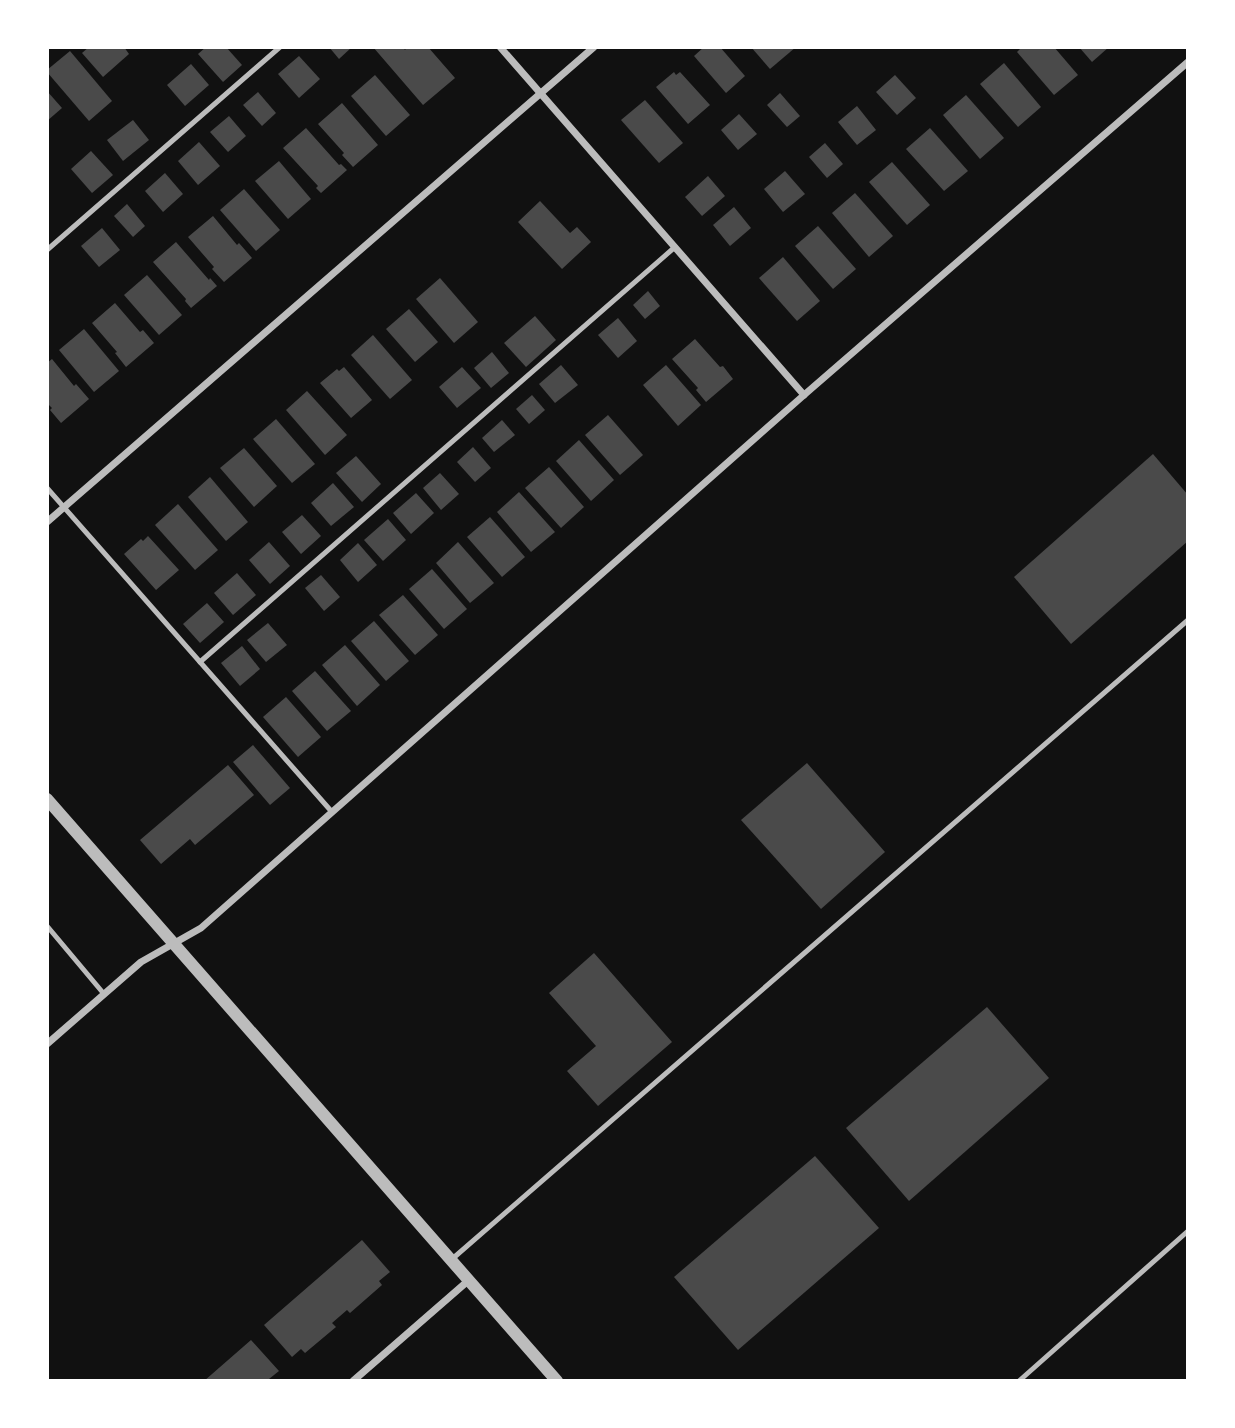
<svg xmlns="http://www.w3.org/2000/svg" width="1235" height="1428" viewBox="0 0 1235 1428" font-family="Arial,sans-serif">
	<rect width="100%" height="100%" fill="#111"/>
	<g fill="#4a4a4a">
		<path d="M89,47H124L129,54L103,77L82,53Z"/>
		<path d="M206,47H226L242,65L223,82L198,54Z"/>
		<path d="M329,47H352L339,59Z"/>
		<path d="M373,47H403L405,50L407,47H428L455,78L423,105Z"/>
		<path d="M704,47H720L745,76L726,93L694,56Z"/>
		<path d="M751,47H796L770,69Z"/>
		<path d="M1022,47H1054L1078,75L1054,95L1017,52Z"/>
		<path d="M1079,47H1109L1092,62Z"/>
		<path d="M70,51L112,101L89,121L47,72V70Z"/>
		<path d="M299,56L320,79L299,98L278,74Z"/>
		<path d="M1004,63L1041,107L1018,127L980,84Z"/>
		<path d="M191,64L209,85L185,106L167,85Z"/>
		<path d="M674,72L676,75L680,72L710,105L688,124L656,87Z"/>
		<path d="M375,75L410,115L386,136L351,96Z"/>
		<path d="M895,75L916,98L897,115L876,92Z"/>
		<path d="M47,91L62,108L47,121Z"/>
		<path d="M258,92L276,113L262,126L243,105Z"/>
		<path d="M780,93L800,116L787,127L767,105Z"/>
		<path d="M966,95L1004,138L980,159L943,115Z"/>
		<path d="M645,100L683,143L659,163L621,120Z"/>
		<path d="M342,103L378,145L353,167L342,155L344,153L318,124Z"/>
		<path d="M857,106L876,130L857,145L838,122Z"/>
		<path d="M739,114L757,134L738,150L721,130Z"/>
		<path d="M229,116L246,136L228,152L210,132Z"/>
		<path d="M133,120L149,140L123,161L107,140Z"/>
		<path d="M306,128L339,165L341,164L347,170L321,193L316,188L318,186L283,148Z"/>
		<path d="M930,128L968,171L944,191L906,149Z"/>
		<path d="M199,142L220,166L198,185L178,161Z"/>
		<path d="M825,143L843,164L827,178L809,157Z"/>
		<path d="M91,151L113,175L92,193L71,169Z"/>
		<path d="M279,161L311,199L288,219L255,181Z"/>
		<path d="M892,162L930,205L907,225L869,182Z"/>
		<path d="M785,171L805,194L783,212L764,189Z"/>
		<path d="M165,173L183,194L163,212L145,191Z"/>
		<path d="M708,176L725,196L702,216L685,197Z"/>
		<path d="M244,189L280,230L256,251L220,210Z"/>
		<path d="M855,193L893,236L869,257L832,213Z"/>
		<path d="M540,201L570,233L577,227L591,242L562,269L518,222Z"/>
		<path d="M127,204L145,226L133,237L114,216Z"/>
		<path d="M734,207L751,228L730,246L713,225Z"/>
		<path d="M213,216L237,245L239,243L252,258L224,282L212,269L214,267L188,237Z"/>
		<path d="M818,226L856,269L833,289L795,246Z"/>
		<path d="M102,228L120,250L99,267L81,246Z"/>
		<path d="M176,242L209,280L210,278L217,286L191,308L185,301L186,299L153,262Z"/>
		<path d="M783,257L820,301L797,321L759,278Z"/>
		<path d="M147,275L182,315L159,335L124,295Z"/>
		<path d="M440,278L478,322L454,343L416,299Z"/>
		<path d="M648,291L660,306L645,319L633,305Z"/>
		<path d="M115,303L140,332L143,330L154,343L126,367L115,353L117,352L92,323Z"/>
		<path d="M409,309L438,342L415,362L386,329Z"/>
		<path d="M535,316L556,340L526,367L504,343Z"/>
		<path d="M618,318L637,341L618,358L598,335Z"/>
		<path d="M84,329L119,371L94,392L59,350Z"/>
		<path d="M373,335L412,380L390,399L351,355Z"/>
		<path d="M695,339L720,367L723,366L733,379L706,402L696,390L698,388L672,359Z"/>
		<path d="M492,352L509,373L491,388L474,368Z"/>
		<path d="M52,359L74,386L76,384L89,399L61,423L50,410L52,408L47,403V363Z"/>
		<path d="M561,365L578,385L555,403L539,384Z"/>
		<path d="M666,365L701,405L678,426L643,385Z"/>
		<path d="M344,367L372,400L351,418L320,383L337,369L339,371Z"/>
		<path d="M462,367L481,388L457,408L439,387Z"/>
		<path d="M307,391L347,435L325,455L286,410Z"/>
		<path d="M532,395L545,410L529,424L516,409Z"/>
		<path d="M608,415L643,455L620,475L585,435Z"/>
		<path d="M276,419L315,464L292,483L253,439Z"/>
		<path d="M502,420L515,435L494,452L482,438Z"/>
		<path d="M579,440L614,480L591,501L556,461Z"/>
		<path d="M473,447L491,468L475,482L457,462Z"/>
		<path d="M244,448L277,486L254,507L220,468Z"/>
		<path d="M1153,454L1188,495V541L1071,644L1014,577Z"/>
		<path d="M356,456L381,484L362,502L336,473Z"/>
		<path d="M549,467L584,507L561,528L525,488Z"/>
		<path d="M440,473L459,494L441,510L423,488Z"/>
		<path d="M210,477L248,522L226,541L188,497Z"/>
		<path d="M333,483L354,507L331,526L311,503Z"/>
		<path d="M519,492L555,532L531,552L497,512Z"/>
		<path d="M416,493L434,513L411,534L393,513Z"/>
		<path d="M178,504L218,550L195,570L155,525Z"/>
		<path d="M302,515L321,536L301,554L282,532Z"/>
		<path d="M490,517L525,557L502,577L467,537Z"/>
		<path d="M388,519L406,540L383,561L364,540Z"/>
		<path d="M148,536L179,570L156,590L124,554L141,539L143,541Z"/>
		<path d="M269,542L290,566L270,584L249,560Z"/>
		<path d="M458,542L494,583L470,603L436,563Z"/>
		<path d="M358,543L377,565L358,582L340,560Z"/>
		<path d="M432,569L467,609L444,629L409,589Z"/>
		<path d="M237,573L256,595L233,615L214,593Z"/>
		<path d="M321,575L340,597L324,611L305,588Z"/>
		<path d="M403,595L438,635L415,655L379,615Z"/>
		<path d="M207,603L224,622L200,643L183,624Z"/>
		<path d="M374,621L409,661L386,681L351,641Z"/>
		<path d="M268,623L287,645L266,662L247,640Z"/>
		<path d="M345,645L380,685L357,706L322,665Z"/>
		<path d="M242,646L260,669L240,686L221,663Z"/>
		<path d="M315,671L351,711L327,731L292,691Z"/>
		<path d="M286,697L321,737L298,757L263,717Z"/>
		<path d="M253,745L290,788L270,805L233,762Z"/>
		<path d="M807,763L885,852L821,909L741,820Z"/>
		<path d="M228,765L254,795L195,845L190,839L161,864L140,840Z"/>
		<path d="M594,953L672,1042L598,1106L567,1071L596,1046L549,993Z"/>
		<path d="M987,1007L1049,1078L909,1201L846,1128Z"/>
		<path d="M815,1156L879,1228L738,1350L674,1277Z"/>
		<path d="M362,1240L390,1272L379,1281L382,1285L350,1313L347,1310L332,1323L336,1327L305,1353L301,1349L292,1357L264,1325Z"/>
		<path d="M251,1340L279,1371L269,1379L270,1381H204Z"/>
	</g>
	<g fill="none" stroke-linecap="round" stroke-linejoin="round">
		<g stroke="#bcbcbc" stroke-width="5">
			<path d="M47,250L280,47"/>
			<path d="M47,488L332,812"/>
			<path d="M200,662L675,247"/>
			<path d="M47,926L104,994"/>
			<path d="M451,1260L1188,620"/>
			<path d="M1019,1381L1188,1231"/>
		</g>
		<g stroke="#bcbcbc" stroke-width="7">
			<path d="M500,47L804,395"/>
			<path d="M47,522L594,47"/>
			<path d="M47,1044L141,962L201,928L804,395L1188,62"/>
			<path d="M353,1381L469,1280"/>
		</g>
		<path stroke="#bcbcbc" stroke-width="12" d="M47,799L557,1381"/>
	</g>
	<rect width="1235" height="1428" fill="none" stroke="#ffffff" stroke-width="98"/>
</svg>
